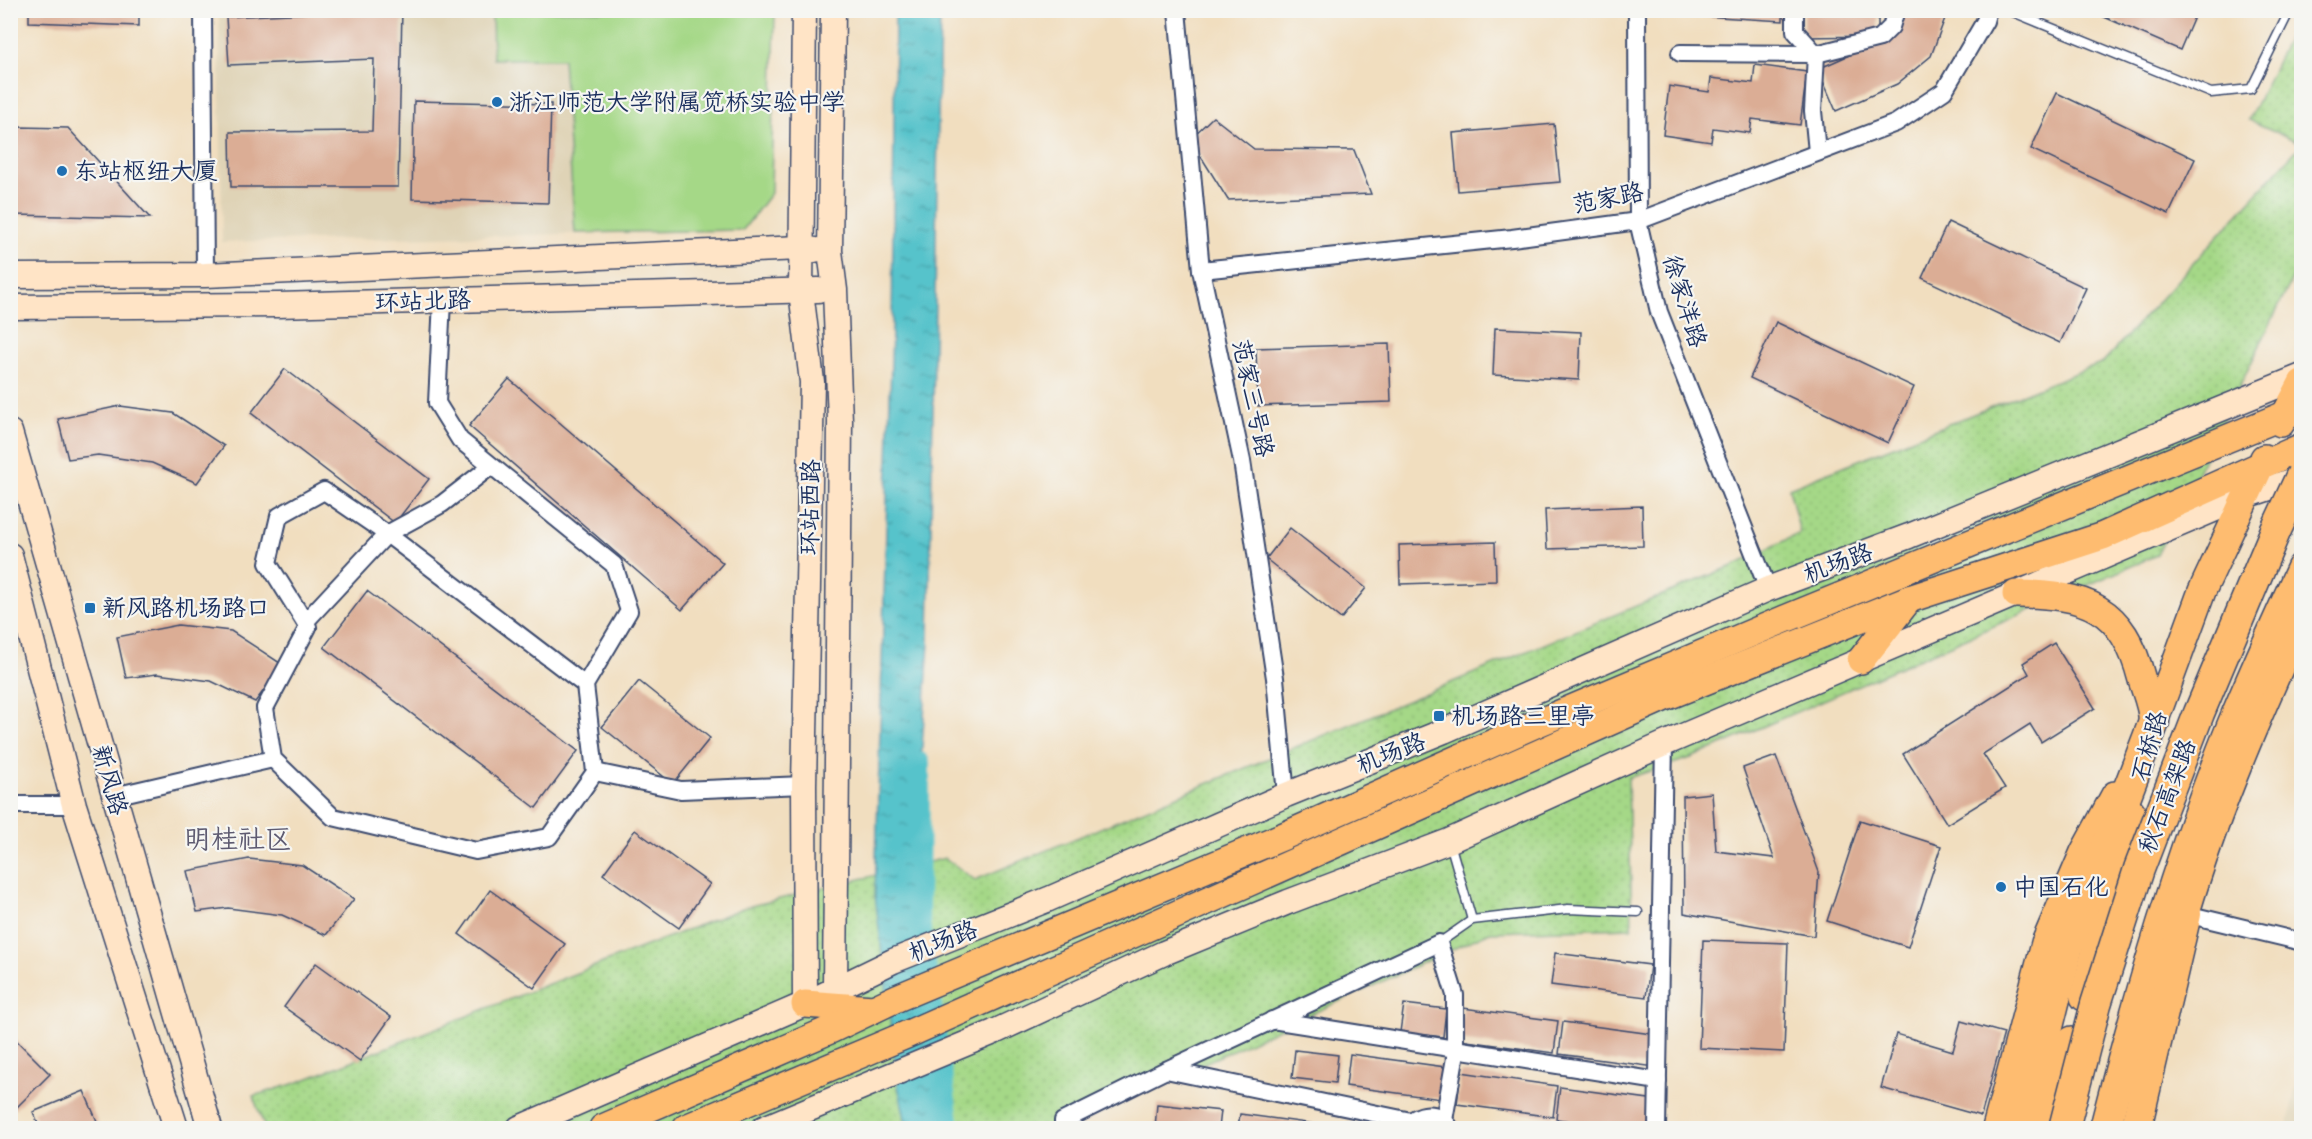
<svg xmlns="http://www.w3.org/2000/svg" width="2312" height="1139" viewBox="0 0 2312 1139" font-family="'Indie Flower','LXGW WenKai TC',sans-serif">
	<defs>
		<pattern id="grass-dots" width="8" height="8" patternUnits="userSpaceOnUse" patternTransform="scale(1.5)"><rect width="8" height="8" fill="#a5d887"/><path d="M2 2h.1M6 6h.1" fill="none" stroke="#8dba77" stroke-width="1.8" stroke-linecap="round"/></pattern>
		<pattern id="water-ripples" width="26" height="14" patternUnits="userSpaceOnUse" patternTransform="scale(1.5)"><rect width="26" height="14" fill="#56c3cb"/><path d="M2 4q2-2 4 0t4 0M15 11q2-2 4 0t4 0" fill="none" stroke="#469fa8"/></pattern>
	</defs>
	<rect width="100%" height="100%" fill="#f6f6f2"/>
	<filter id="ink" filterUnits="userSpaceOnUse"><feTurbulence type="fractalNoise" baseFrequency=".0167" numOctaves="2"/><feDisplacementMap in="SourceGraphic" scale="12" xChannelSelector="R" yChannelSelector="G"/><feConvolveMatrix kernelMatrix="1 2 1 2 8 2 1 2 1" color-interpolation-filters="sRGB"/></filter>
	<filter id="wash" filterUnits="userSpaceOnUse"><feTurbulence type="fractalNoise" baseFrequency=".008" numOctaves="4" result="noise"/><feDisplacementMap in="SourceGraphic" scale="24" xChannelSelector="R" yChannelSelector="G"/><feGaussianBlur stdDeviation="1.35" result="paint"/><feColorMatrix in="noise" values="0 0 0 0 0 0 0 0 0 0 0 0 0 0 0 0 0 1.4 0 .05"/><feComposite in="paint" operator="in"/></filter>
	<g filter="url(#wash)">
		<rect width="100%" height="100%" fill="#f1debf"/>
		<g fill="#dfd3b6">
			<path d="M219,11H775L771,193L743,230L222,242Z"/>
			<path d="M2301,1062V1128H2287Z"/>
		</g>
		<g fill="url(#grass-dots)" stroke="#608472" stroke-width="1.5">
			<path d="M2296,21L2302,23L2301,143L2249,120Z"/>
			<path d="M2301,145V261L2157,555L1691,758L1628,778L1632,928L1490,932L1074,1123V1128H864L863,1123L849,1128H265L253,1096L296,1083L743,908L945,858L975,880L1735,565L1800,533L1789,488L2103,362Z"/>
		</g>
		<path fill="#a5d887" stroke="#608472" stroke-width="1.5" d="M492,11H775L771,193L743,230L575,233L563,59H493Z"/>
		<path fill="url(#water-ripples)" stroke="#387994" stroke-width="1.5" d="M895,11H940L929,643L910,926L950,1128H907L898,1086L875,895L892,330Z"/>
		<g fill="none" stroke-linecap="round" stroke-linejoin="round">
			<path stroke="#56c3cb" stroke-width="22" d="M919,763L918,915L949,1128"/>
		</g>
		<g id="blocks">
			<g fill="#dbad95">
				<path d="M29,10H139V26L29,22Z"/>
				<path d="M377,10H402L398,187H231L230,132L372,131L374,59L229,65L226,17Z"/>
				<path d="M1670,10H1783V21L1670,14Z"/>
				<path d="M1804,10H1878V36L1804,37Z"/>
				<path d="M1904,10H1948L1931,56L1897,84L1836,111L1818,69L1895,35Z"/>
				<path d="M2088,10H2197L2180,50Z"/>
				<path d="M1755,65L1807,72L1800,125L1752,119L1750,133L1713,128L1711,142L1663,135L1669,86L1709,92L1711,78L1753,83Z"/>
				<path d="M2057,93L2195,159L2169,214L2031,149Z"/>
				<path d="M414,101L551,104L548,203L412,199Z"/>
				<path d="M1213,117L1254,149L1354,150L1371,194L1228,200L1190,139Z"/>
				<path d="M1554,124L1560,182L1458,191L1453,133Z"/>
				<path d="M17,127L68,128L150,218L15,215Z"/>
				<path d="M1948,222L2086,288L2060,343L1922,278Z"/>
				<path d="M1776,322L1914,387L1888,443L1750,378Z"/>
				<path d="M1495,328L1581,332L1579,380L1493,375Z"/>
				<path d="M1389,344L1391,402L1258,406L1256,348Z"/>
				<path d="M285,369L429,479L395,523L251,413Z"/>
				<path d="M509,379L723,563L682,610L469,426Z"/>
				<path d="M120,406L173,413L224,446L197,483L152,463L98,455L68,459L58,419Z"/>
				<path d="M1642,506L1643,546L1547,549L1545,510Z"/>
				<path d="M1290,528L1366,588L1341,619L1266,559Z"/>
				<path d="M1495,542L1496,581L1400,584L1399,545Z"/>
				<path d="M367,591L578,751L536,808L324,647Z"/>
				<path d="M178,625L231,631L283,665L255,702L211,681L157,674L126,678L117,637Z"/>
				<path d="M2054,643L2095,708L2041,742L2030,724L1983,754L2005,788L1947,824L1903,754L2029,674L2023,663Z"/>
				<path d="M639,681L710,738L673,784L602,727Z"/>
				<path d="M1776,756L1819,872L1814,936L1684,913L1683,796L1712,793L1716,851L1774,858L1743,768Z"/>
				<path d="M1860,820L1941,846L1908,947L1827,921Z"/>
				<path d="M635,830L710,884L679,928L603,874Z"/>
				<path d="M249,859L302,865L354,899L326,935L282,915L228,908L197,912L187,871Z"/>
				<path d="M490,890L565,944L534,988L459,934Z"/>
				<path d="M1703,940L1788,943L1784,1052L1699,1048Z"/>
				<path d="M1555,953L1650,965L1646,997L1551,985Z"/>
				<path d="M316,963L391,1017L360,1061L284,1007Z"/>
				<path d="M1404,1004L1446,1009L1443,1037L1400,1032Z"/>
				<path d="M1463,1008L1558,1021L1554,1053L1459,1040Z"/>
				<path d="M1961,1021L2004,1033L1981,1116L1881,1088L1896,1034L1953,1051Z"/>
				<path d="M1563,1022L1659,1035L1655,1067L1559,1054Z"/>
				<path d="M10,1034L50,1074L15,1109L10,1104Z"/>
				<path d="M1295,1050L1338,1055L1335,1083L1292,1078Z"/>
				<path d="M1350,1054L1445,1067L1441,1099L1346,1086Z"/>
				<path d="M1461,1072L1557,1086L1553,1117L1457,1104Z"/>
				<path d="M1560,1087L1656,1100L1652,1128H1628L1556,1119Z"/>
				<path d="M84,1091L100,1128H40L33,1112Z"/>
				<path d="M1157,1104L1221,1111L1219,1128H1155Z"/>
				<path d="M1240,1114L1336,1127L1335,1128H1238Z"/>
			</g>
		</g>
	</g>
	<g filter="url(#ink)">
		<use href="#blocks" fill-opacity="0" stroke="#3b496d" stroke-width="1.5"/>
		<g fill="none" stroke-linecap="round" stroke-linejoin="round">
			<defs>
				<g id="lane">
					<path d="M2008,10L2211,93L2251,89L2290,10"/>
					<path d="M1450,843L1472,920"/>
					<path d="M1439,943L1472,920L1568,909L1638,912"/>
				</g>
				<g id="street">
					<path d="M203,10L205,275"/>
					<path d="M1177,10L1201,270L1242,461L1275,678L1286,795"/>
					<path d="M1637,10L1638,221L1659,312L1768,589"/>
					<path d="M1795,10V31L1816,54L1813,111L1817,152"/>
					<path d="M1680,53L1816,54L1880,38L1891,27L1896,10"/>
					<path d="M1201,270L1512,238L1638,221L1896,123L1944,91L1985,21L1988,10"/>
					<path d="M442,300L437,403L460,440L614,565L629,611L585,685L595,772L549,837L476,851L333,817L273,759L265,708L308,627L268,563L279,516L324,491L387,534L585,685"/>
					<path d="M305,622L387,534L442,504L491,466"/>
					<path d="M595,772L681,790L804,785"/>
					<path d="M114,796L273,759"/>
					<path d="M10,805H74"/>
					<path d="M2186,914L2302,942"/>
					<path d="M1272,1020L1658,1081"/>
					<path d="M1166,1070L1411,1121"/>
					<path d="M1063,1128V1121L1166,1070L1439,943L1455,995V1058L1444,1120"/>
					<path d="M1406,1128C1417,1111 1439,1109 1450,1128"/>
					<path d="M1657,1128L1664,744"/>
				</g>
				<g id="secondary">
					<path d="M804,10L801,291L812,382L804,785L805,1004"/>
					<path d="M833,10L830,251L835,290L840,421L835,988"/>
					<path d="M10,276L205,275L801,248L815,250"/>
					<path d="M10,307L278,305L818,290"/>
					<path d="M10,432L210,1128"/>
					<path d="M10,555L74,805L176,1128"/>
					<path d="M519,1128L805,1004L893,961L1049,899L1286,795L1444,731L1768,589L1909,536L2302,376"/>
					<path d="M764,1128L994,1032L1164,953L1288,902L1449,841L1664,744L2016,594L2246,496L2302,477"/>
				</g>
				<g id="primary">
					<path d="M2281,423L2302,383"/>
					<path d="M2016,594C2086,594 2123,606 2142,680C2146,693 2154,711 2152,724"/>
					<path d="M1861,660L1909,599"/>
					<path d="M2149,741L2154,722L2202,591L2264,458"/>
					<path d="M2180,933C2210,825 2255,721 2302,618"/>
					<path d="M2084,997L2131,811"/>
					<path d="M805,1004L873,1009"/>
					<path d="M603,1128L832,1029L897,998L1284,836L1538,723L1785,619L2302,408"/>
					<path d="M686,1128L906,1035L1665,697L1909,599L2103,536L2302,447"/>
					<path d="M1996,1128L2045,943L2084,852L2115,795"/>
					<path d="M2047,1128L2072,1040"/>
				</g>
				<g id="highway">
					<path d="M2023,1128L2068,946L2154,722"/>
					<path d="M2105,1128C2140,992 2179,856 2232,726C2254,672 2278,620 2302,568"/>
					<path d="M2136,1128L2186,914"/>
				</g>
			</defs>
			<use href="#lane" stroke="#3b496d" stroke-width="11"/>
			<use href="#street" stroke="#3b496d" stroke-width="20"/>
			<use href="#secondary" stroke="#3b496d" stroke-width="27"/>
			<use href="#primary" stroke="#3b496d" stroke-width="30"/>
			<use href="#highway" stroke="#3b496d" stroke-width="33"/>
			<use href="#lane" stroke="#fff" stroke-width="8"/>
			<use href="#street" stroke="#fff" stroke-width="16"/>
			<use href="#secondary" stroke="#ffe4c6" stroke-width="24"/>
			<use href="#primary" stroke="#febc70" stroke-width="27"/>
			<use href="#highway" stroke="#febc70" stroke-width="30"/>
			<defs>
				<path id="highway-bridge" d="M2064,1128L2096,1004L2139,869L2199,713L2275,532L2302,474"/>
			</defs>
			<use href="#highway-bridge" stroke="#3b496d" stroke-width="33" stroke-linecap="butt"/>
			<use href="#highway-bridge" stroke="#febc70" stroke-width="30"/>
		</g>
	</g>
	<g fill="#1f6fb2" stroke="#f6f6f2" stroke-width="2">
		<circle cx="497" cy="102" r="6"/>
		<circle cx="62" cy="171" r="6"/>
		<rect x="84" y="602" width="12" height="12" rx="3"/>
		<rect x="1433" y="710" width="12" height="12" rx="3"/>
		<circle cx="2001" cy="887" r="6"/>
	</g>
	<g text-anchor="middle" stroke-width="4.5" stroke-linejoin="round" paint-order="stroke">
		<g font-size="24" fill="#1b2f5e" stroke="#f6f6f2" text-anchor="start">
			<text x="509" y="110">浙江师范大学附属笕桥实验中学</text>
			<text x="74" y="179">东站枢纽大厦</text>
			<text x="102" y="616">新风路机场路口</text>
			<text x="1451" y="724">机场路三里亭</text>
			<text x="2013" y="895">中国石化</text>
		</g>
		<g font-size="24" fill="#1b2f5e" stroke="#f6f6f2">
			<text transform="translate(1608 198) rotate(-11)" y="8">范家路</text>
			<text transform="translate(423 301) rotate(-2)" y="8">环站北路</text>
			<text transform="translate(1685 301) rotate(73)" y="8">徐家洋路</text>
			<text transform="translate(1253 398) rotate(78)" y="8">范家三号路</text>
			<text transform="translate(810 507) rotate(-89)" y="8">环站西路</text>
			<text transform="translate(1838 563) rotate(-21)" y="8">机场路</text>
			<text transform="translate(2149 746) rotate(-74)" y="8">石桥路</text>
			<text transform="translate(1391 753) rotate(-22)" y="8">机场路</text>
			<text transform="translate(110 780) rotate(74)" y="8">新风路</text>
			<text transform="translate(2167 796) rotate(-69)" y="8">秋石高架路</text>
			<text transform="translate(943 941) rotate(-22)" y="8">机场路</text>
		</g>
		<g font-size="27" fill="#5e5b71" stroke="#f6f6f2">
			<text x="238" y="848">明桂社区</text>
		</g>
	</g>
	<rect width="2312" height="1139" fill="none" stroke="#f6f6f2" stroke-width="36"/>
</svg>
